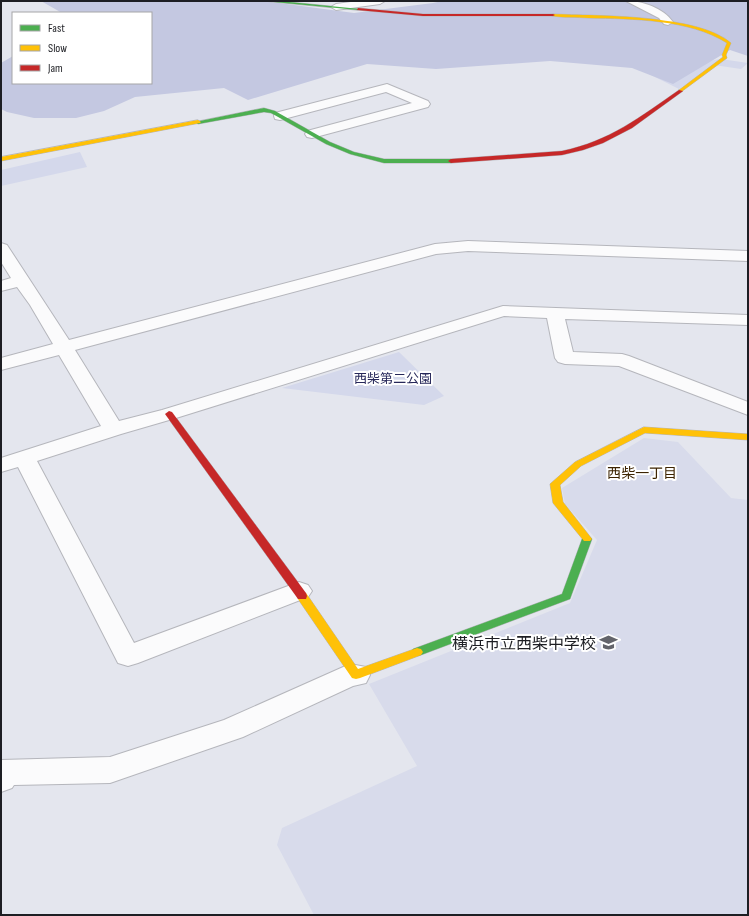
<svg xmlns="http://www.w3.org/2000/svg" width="749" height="916" viewBox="0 0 749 916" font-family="'Sofia Sans Condensed','Noto Sans JP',sans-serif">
	<rect width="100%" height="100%" fill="#e4e6ee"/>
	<path fill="#d8dbeb" d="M644,438L678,442L731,498L748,500V915H314L277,845L282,828L417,766L369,684L570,603L597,540L565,504L562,488Z"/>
	<g fill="#d4d8eb">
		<path d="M721,59L748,63L741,69L714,65L679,89L643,71Z"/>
		<path d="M80,152L87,167L1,186V170Z"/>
		<path d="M399,352L444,396L424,405L282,388Z"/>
	</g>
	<path fill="#c4c8e1" d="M41,1H264L354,13L433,3L442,1H748V56L730,50L673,84L632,68L550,61L436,69L367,64L248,100L224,88L135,97L104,111L76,118H34L7,112L1,109V63L13,56V83H151V13H62Z"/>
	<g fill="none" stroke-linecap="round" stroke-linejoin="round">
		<defs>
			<g id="street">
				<path d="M358,1H385L380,4L336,10L331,7L336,4Z"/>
				<path d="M626,1C643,1 663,8 673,22L668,25L664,24L659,18Z"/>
				<path d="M387,84L428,101L430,104L428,107L312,138L307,137L305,134L307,131L412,103L386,92L280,120L275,119L274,116L275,113Z"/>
				<path d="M468,241L748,251V261L468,251L436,254L75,350L119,421L162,410L503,306L748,315V325L565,319L573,352L622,354L629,356L748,402V415L619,366L565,364L558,362L555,358L547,318L504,316L176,418L121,434L37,461L134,643L299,582L308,585L312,591L308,597L138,663L128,666L118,663L18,467L1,472V458L101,426L59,355L1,370V358L53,344L30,305L17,287L1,291V281L11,278L1,262V243L7,245L69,340L435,244Z"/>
				<path d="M350,664L366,667L370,675L366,683L353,686L243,737L110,783L14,785L12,788L1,792V760L110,757L224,720Z"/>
			</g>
			<g id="fast">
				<path d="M263,1H279L360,9L358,10Z"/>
				<path d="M264,108L275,111L330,142L354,152L384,159H451L454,161L451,163H384L350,154L326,144L271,113L264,112L198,124L195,122Z"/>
				<path d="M587,536L590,537L592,539L570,599L421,655L417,656L413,655L411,652L413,649L562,594L582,539L584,537Z"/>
			</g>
			<g id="slow">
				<path d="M553,14C597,16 698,14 731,43L726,55L727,58L681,92L679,91V90L723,57L722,55L727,43C689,19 632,19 589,18C576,17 564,18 552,16Z"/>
				<path d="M198,120L201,122L200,123L1,161V157Z"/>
				<path d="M644,427L748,434V440L645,433L581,466L560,485L563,502L592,539L590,541H584L553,503L550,484L575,462Z"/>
				<path d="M302,592L306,593L358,669L417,648L421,649L423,652L421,655L360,678L356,679L352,678L298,599L297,596L298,593Z"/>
			</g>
			<g id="jam">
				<path d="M358,8L423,14H553L555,15L553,16H423L357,10Z"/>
				<path d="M679,90L683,91L632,128L603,143L583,150L562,155L451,163L448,161L451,159L562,151C610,141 640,117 679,90Z"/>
				<path d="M169,411L172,412L306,593L307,596L306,599H298L165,414Z"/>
			</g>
		</defs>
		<use href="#street" stroke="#b5b6bc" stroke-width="2"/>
		<use href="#fast" stroke="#b5b6bc" stroke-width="1"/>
		<use href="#slow" stroke="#b5b6bc" stroke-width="1"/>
		<use href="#jam" stroke="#b5b6bc" stroke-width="1"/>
		<use href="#street" fill="#fbfbfc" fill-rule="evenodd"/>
		<use href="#fast" fill="#4caf50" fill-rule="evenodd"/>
		<use href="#slow" fill="#ffc107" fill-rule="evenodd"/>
		<use href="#jam" fill="#c62828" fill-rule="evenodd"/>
	</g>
	<defs>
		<symbol id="school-bare" viewBox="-9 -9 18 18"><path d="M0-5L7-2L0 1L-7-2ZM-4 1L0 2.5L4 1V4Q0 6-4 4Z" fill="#63646a" stroke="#fff" stroke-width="2.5" paint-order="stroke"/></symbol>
	</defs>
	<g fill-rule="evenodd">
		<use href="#school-bare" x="596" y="630" width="25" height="25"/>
	</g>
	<g text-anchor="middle" stroke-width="4" stroke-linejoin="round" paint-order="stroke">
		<g font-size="13" fill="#262759" stroke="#fff">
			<text x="393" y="383">西柴第二公園</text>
		</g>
		<g font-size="14" fill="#3d2402" stroke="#fff">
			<text x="642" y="478">西柴一丁目</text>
		</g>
		<g font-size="16" fill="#1d1e23" stroke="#fff" text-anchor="end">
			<text x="596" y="649">横浜市立西柴中学校</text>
		</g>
	</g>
	<rect width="749" height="916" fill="none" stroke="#1d1e23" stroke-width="4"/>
	<rect x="12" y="12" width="140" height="72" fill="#ffffff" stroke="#a5a5a7"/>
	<rect x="20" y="25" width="20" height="6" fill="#4caf50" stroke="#a5a5a7"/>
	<text x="48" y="32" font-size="12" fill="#1d1e23">Fast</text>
	<rect x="20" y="45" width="20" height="6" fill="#ffc107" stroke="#a5a5a7"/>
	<text x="48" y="52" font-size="12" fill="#1d1e23">Slow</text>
	<rect x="20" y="65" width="20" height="6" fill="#c62828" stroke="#a5a5a7"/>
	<text x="48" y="72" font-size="12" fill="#1d1e23">Jam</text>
</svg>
